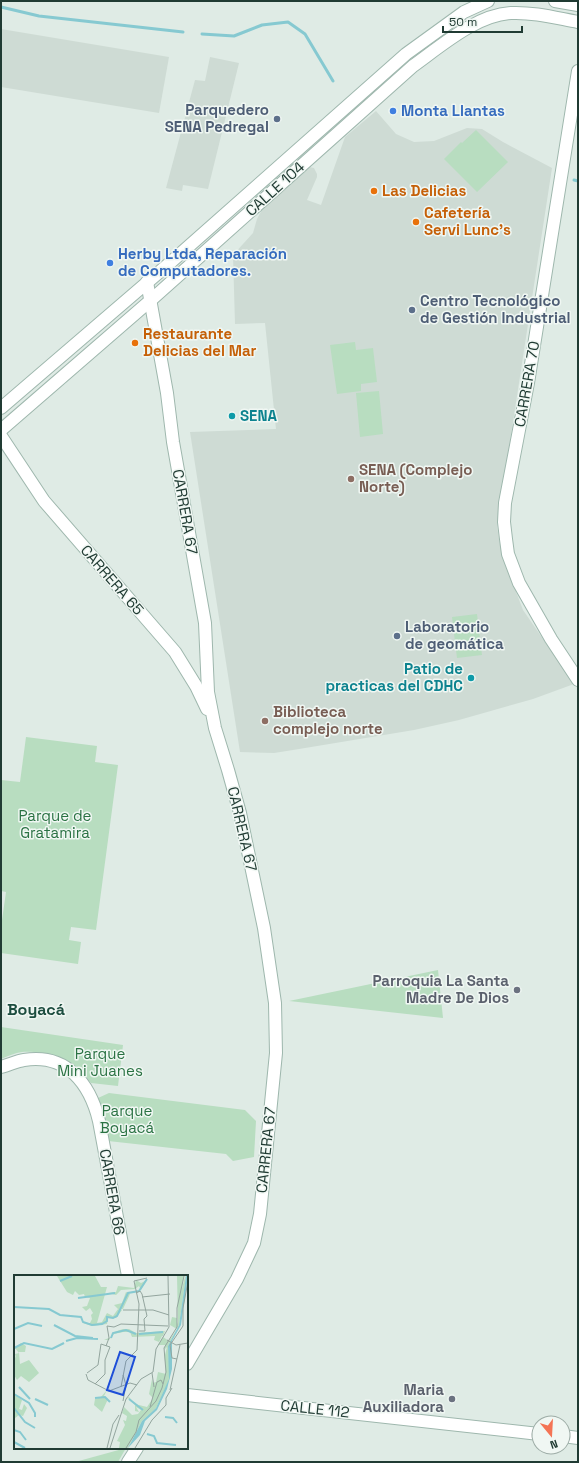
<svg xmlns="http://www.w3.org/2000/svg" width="579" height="1463" viewBox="0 0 579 1463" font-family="'Space Grotesk',sans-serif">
	<rect width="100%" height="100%" fill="#dfebe5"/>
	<g fill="#cedbd4">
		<path d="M1,29L169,57L159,113L1,87Z"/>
		<path d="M210,57L239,63L208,189L183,185L182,191L166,188L195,80L205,81Z"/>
		<path d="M376,111L396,134L414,142L434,141L467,128L482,129L503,142L552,168L497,526L500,545L507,568L523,610L574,684L533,699L459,720L414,730L293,750L274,753L240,752L190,432L276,429L265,323L235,324L233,255L253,233L257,219L265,204L309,167L314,168L317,174V177L307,200L321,205L345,137Z"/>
	</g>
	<g fill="#b8ddc0">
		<path d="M476,130L508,162L477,192L444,159L461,142L462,143Z"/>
		<path d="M355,342L356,350L373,348L377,382L361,384V391L337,394L330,345Z"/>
		<path d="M379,391L383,434L360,437L356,393Z"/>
		<path d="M477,614L482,655L457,658L452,617Z"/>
		<path d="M26,737L97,746L95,762L118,765L96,930L71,927L69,940L81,942L78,964L1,953V927L6,892L1,891V780L20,782Z"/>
		<path d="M438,970L443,1018L289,1001Z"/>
		<path d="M1,1027L123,1045L118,1086L91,1083C87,1078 83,1073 79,1069C67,1058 38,1050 22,1052C15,1053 8,1056 1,1059Z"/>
		<path d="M109,1093L245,1110L256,1121L254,1157L233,1161L226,1154L108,1141L98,1098Z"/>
		<path d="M126,1448L118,1462H75Z"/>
	</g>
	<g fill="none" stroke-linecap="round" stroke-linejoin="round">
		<g stroke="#86c9d1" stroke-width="3">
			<path d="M1,7L39,16L183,32"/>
			<path d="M202,34L234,36L262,25L288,22L305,34L333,81"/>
			<path d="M574,180L578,181"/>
		</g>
		<defs>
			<g id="secondary">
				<path d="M555,1L578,5"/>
				<path d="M578,71L528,383L505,503L504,522L506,539L508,554L519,583L551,639L578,680"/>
				<path d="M147,282L167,393L173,442L205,623L208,692L215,728L228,770L240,813L264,928L275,1003L276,1053L260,1214L254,1243L237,1279L187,1364"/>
				<path d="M1,408L171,262L406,54L464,12L488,1"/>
				<path d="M1,430L151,300L413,66C441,46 476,15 511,13C534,12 556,18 578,22"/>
				<path d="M1,436L44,501L175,652L196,686L207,709"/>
				<path d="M1,1067C9,1065 17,1061 24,1060C67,1053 90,1084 99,1121L128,1276"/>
				<path d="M187,1395L539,1434"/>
				<path d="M563,1436L578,1438"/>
				<path d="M128,1462L137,1448"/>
			</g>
		</defs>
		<use href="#secondary" stroke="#9eb7ad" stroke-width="14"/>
		<use href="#secondary" stroke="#fff" stroke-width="12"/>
	</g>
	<g fill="#3f7fe0" stroke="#f0f7f3" stroke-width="1.5">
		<circle cx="393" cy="111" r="4"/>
		<circle cx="110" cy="263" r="4"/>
	</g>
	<g fill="#5c6f8a" stroke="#f0f7f3" stroke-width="1.5">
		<circle cx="277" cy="119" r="4"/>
		<circle cx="412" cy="310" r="4"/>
		<circle cx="397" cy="636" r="4"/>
	</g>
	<g fill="#e8710a" stroke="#f0f7f3" stroke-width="1.5">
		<circle cx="374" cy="191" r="4"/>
		<circle cx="416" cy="222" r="4"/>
		<circle cx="135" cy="343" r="4"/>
	</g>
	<g fill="#0f9aa8" stroke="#f0f7f3" stroke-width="1.5">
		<circle cx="232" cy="416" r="4"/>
		<circle cx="471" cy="678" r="4"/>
	</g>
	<g fill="#8d6e63" stroke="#f0f7f3" stroke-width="1.5">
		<circle cx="351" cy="479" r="4"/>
		<circle cx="265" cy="721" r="4"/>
	</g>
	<g fill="#6b7280" stroke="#f0f7f3" stroke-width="1.5">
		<circle cx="517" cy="990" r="4"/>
		<circle cx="452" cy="1399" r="4"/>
	</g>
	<g text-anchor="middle" stroke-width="3" stroke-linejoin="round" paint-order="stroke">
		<g font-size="15" font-weight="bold" fill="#4e5e75" stroke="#f0f7f3" text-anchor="start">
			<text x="269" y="115" text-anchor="end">Parquedero<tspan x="269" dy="17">SENA Pedregal</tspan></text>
			<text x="420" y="306">Centro Tecnológico<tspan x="420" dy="17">de Gestión Industrial</tspan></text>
			<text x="405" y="632">Laboratorio<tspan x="405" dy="17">de geomática</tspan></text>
		</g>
		<g font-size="15" font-weight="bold" fill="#366cbe" stroke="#f0f7f3" text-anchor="start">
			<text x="401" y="116">Monta Llantas</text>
			<text x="118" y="259">Herby Ltda, Reparación<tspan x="118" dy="17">de Computadores.</tspan></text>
		</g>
		<g font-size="15" fill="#203b33" stroke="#f0f7f3">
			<text transform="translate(275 189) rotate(-42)" y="5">CALLE 104</text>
			<text transform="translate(527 384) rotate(-80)" y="5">CARRERA 70</text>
			<text transform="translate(185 512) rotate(80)" y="5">CARRERA 67</text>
			<text transform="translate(112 580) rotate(49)" y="5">CARRERA 65</text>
			<text transform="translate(242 829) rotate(77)" y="5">CARRERA 67</text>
			<text transform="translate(266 1150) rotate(-84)" y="5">CARRERA 67</text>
			<text transform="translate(112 1192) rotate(80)" y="5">CARRERA 66</text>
			<text transform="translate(315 1409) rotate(6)" y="5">CALLE 112</text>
		</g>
		<g font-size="15" font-weight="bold" fill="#c56008" stroke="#f0f7f3" text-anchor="start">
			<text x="382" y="196">Las Delicias</text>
			<text x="424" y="218">Cafetería<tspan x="424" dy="17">Servi Lunc's</tspan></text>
			<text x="143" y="339">Restaurante<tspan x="143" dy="17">Delicias del Mar</tspan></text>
		</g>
		<g font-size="15" font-weight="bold" fill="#0d838f" stroke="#f0f7f3" text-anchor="start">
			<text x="240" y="421">SENA</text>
			<text x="463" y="674" text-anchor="end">Patio de<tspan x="463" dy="17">practicas del CDHC</tspan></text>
		</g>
		<g font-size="15" font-weight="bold" fill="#785e54" stroke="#f0f7f3" text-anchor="start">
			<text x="359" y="475">SENA (Complejo<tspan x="359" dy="17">Norte)</tspan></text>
			<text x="273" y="717">Biblioteca<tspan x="273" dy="17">complejo norte</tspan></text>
		</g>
		<g font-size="15" fill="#2a7243" stroke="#f0f7f3">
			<text x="55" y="821">Parque de<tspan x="55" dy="17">Gratamira</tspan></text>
			<text x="100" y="1059">Parque<tspan x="100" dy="17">Mini Juanes</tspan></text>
			<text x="127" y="1116">Parque<tspan x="127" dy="17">Boyacá</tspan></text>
		</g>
		<g font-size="15" font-weight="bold" fill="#5b616d" stroke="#f0f7f3" text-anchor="end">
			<text x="509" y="986">Parroquia La Santa<tspan x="509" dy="17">Madre De Dios</tspan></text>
			<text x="444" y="1395">Maria<tspan x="444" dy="17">Auxiliadora</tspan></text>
		</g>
		<g font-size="16" font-weight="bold" fill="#1c4d3f" stroke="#f0f7f3">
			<text x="36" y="1015">Boyacá</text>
		</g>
	</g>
	<g transform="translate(14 1275)">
		<rect width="174" height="174" fill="#dfebe5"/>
		<path d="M43,1H81L87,12H93L83,48L88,47L93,38L99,41L104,34L100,30L108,28L112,17L116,19L109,34L104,35H108L102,43H94L93,49L78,51L69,48H76L78,44L77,40L79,38L76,33L72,36L68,32L73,31L76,23L71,22L70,19L65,20L61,16L59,20L53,17ZM163,1H170L167,17L171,2L172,1L165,50L154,71L156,103L142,133L128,146L114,173H105L106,167L103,166L111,150L109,145L112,146L113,141L108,138L104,150L110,132L118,140L124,139L127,135L122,132L125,137L121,136V130L114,123L112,125L113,123L115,122L121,129L133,132L139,123L135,119L138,104L139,108L142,107L144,97L152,99L150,75L151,80L153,72L150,75L151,70H144L149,62L155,66L163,54L156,50L158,42L163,43V50L164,47ZM122,5L127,8L133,5L127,15L125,11L121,14L107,15L102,20L94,18L102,17L104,11L120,13ZM109,54H115L122,58L151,56L149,61H145H148L145,67L140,65L141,61L118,62L116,57H109L100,59L95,65H90L97,62L100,57ZM7,68L12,71L11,77H5L6,89L15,85L25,98L15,107L7,101L3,105L0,100V80L2,83L1,79L5,78L1,73ZM93,115L90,121L94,124L88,137L80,130L81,124L87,122ZM0,119L8,125L5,134L8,135L10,129L13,133L9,141L5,140L1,143Z" fill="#b8ddc0"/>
		<path d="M172,1H174L167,50L158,66V94L153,114L143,135L131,146L126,160L114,173L128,146L142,133L155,104L154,71L165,50Z" fill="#86c9d1"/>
		<path fill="none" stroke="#86c9d1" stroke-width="2" d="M46,6L58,1M64,23L101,18M0,32L35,34L46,40L67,42L69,47L78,50L88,49L93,46V42L99,43L103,41L114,18L125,16L133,4M40,50L61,61L79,63M0,54L14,48L28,51M125,59L149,57M97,63L99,58L112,55L122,59M52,66L63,63L84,64M0,73L10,68L38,74L50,68M5,112L16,124M0,119L15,128L21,138V142M81,123L91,122L96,127M21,124L34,130M115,124L129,135M0,133L11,147L21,153M151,142L159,143L163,148M0,155L6,157L12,165M133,159L140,161L143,168L162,170M0,167L11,173"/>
		<path fill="none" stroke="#93a59e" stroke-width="1" d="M122,18L126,16L128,19L133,41L130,44L131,56H125M128,22L156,19M174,26V45M109,35H139L155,40M100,52L107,49L154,51M153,65L162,70L174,68M92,71L95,63L93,51L100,52M163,84L158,83L156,70L169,51V33L174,6M73,98L84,90L87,69L96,72L91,85V99L81,109M138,98L140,112M72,99L74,105L95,116L116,108L123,110M107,112L112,86L123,75L125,29L120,6L133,3M156,115L166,70M109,126L112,110L109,100M136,132L143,107L147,105L149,109M93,173L99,149L105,140M96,173L112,124L127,104L139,97L142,74L155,52L154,1M112,173L122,157L125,145L142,126L148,113L152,97L150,73L163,52V33L170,1M121,173L138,145L152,130V123L158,113"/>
		<path fill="#1d4ed8" fill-opacity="0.15" stroke="#1d4ed8" stroke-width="2" d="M106,77L121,82L109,120L93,115Z"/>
		<rect width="174" height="174" fill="none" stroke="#203b33" stroke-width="2"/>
	</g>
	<rect width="579" height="1463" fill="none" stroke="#203b33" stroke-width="4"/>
	<g transform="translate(551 1435) rotate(162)"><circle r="19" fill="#f0f7f3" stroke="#9daca6"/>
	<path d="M0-3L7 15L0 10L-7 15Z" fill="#f47455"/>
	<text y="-6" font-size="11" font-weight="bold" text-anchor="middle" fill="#203b33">N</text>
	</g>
	<path d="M443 26v6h79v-6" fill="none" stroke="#203b33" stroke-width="2"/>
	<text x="449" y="26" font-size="12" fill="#203b33" stroke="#f0f7f3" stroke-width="3" paint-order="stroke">50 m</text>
</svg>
